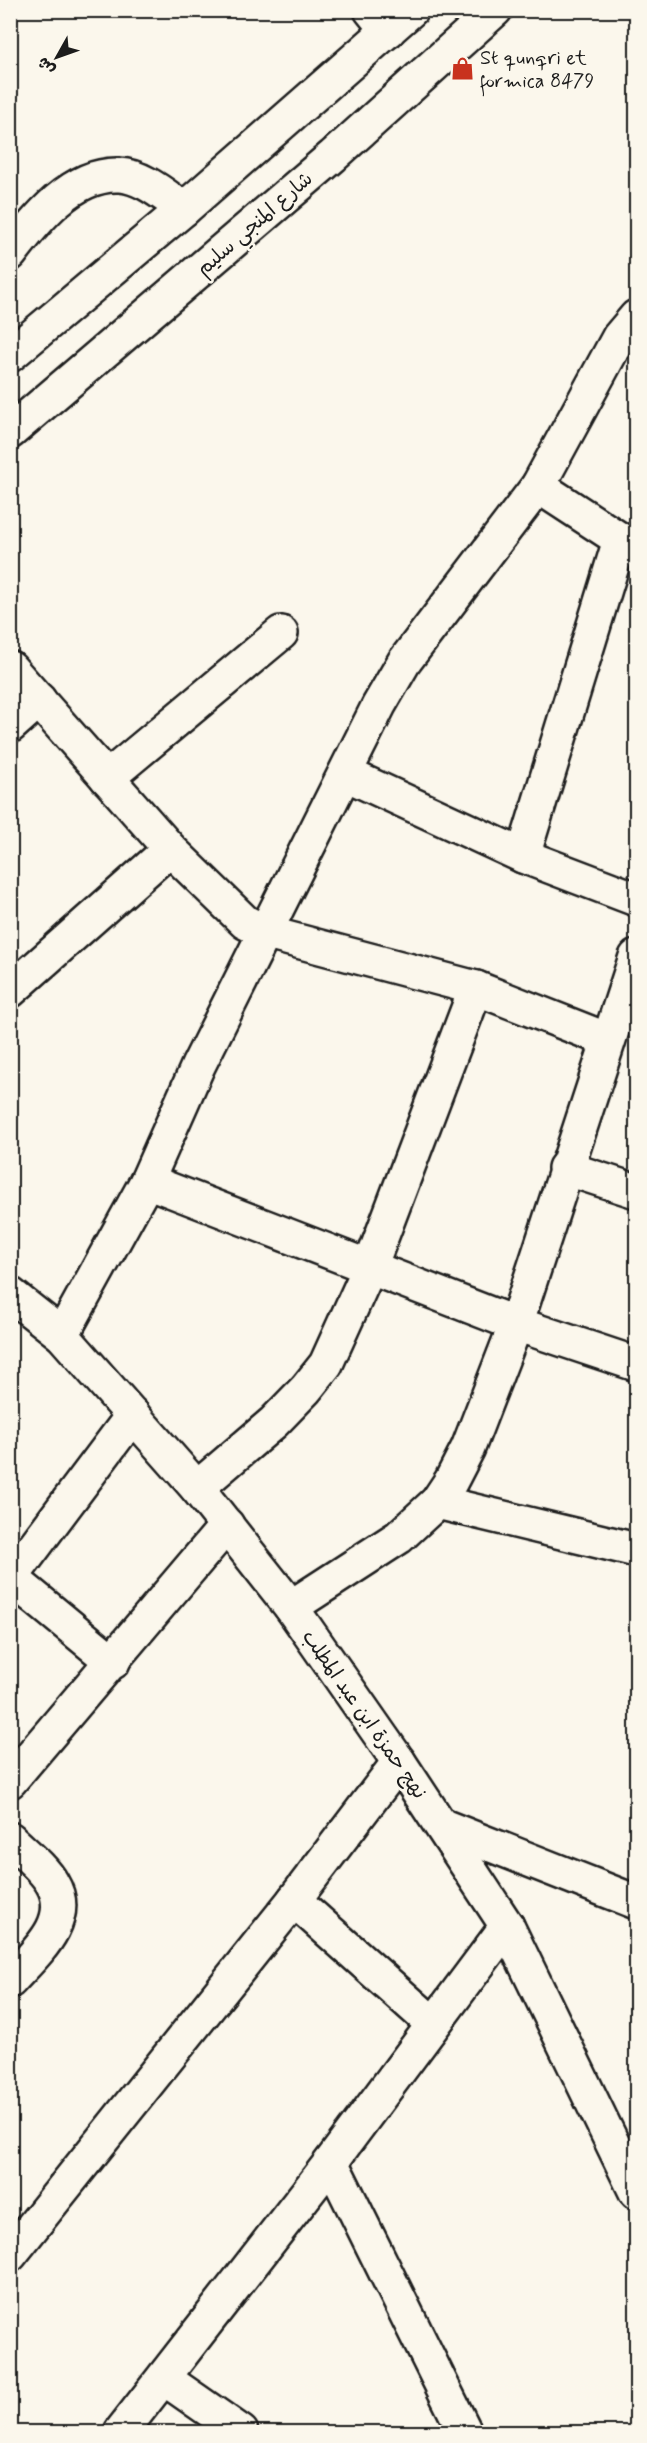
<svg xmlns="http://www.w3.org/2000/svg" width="647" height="2443" viewBox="0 0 647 2443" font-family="Mynerve,'Playpen Sans Arabic',sans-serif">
	<rect width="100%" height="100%" fill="#fbf7ec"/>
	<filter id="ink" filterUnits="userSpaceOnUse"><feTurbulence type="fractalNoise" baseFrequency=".0167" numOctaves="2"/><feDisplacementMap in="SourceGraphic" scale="12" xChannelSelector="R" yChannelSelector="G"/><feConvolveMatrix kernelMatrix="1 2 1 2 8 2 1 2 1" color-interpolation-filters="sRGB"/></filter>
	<g filter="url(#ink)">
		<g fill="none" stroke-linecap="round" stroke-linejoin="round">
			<defs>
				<g id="minor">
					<path d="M371,10L388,31"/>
					<path d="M10,254C36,220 72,173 119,175C143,176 165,196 184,209"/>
					<path d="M538,486L636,550"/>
					<path d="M10,668L170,849L245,922L267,933L476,988L608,1040"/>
					<path d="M10,726L39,700"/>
					<path d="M346,774L523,856L636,899"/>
					<path d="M107,778L281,633"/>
					<path d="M523,856L620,540"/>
					<path d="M10,991L170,849"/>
					<path d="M565,1168L636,1191"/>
					<path d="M147,1181L516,1324L636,1364"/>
					<path d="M10,1294L62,1335L197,1488L291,1607L399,1762L507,1926L636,2192"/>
					<path d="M62,1335L147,1181L198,1066L379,705L404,662L538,486L619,337L636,317"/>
					<path d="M197,1488L274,1422L306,1389L326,1364L370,1267L476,988"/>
					<path d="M437,1502L636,1550"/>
					<path d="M10,1577L113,1662"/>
					<path d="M10,1579L133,1415"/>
					<path d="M291,1607L399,1537L437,1502L451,1481L468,1448L516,1324L636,957"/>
					<path d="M10,1781L227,1525"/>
					<path d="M443,1826L636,1902"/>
					<path d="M10,1839C23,1852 43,1867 52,1883C75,1921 34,1954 10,1981"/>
					<path d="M294,1900L433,2024"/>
					<path d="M331,2162L465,2432"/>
					<path d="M10,2255L294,1900L399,1762"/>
					<path d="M165,2379L241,2432"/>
					<path d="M121,2432L331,2162L507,1926"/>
				</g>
				<g id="major">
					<path d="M10,355L184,209L411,10"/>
					<path d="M10,432L333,156L495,10"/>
				</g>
			</defs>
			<use href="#minor" stroke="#1c1c1c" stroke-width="38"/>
			<use href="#major" stroke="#1c1c1c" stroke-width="38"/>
			<use href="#minor" stroke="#fbf7ec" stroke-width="33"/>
			<use href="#major" stroke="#fbf7ec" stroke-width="33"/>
		</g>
	</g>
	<defs>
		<symbol id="shop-bare" viewBox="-9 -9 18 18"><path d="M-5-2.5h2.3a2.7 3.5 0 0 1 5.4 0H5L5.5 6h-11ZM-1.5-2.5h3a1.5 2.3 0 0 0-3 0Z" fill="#c8321e" stroke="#fbf7ec" stroke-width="2.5" paint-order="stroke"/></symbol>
	</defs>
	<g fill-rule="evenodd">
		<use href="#shop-bare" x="446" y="52" width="33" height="33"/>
	</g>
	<g text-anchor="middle" stroke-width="5" stroke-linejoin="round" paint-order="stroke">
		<g font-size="20" fill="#1c1c1c" stroke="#fbf7ec" text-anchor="start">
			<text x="480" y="64">St qunqri et<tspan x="480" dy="23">formica 8479</tspan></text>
		</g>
		<g font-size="20" fill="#1c1c1c" stroke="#fbf7ec">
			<text transform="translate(254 223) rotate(-41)" y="7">شارع المنجي سليم</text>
			<text transform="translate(365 1714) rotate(55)" y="7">نهج حمزة ابن عبد المطلب</text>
		</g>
	</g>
	<rect width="647" height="2443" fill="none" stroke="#fbf7ec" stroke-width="36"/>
	<rect x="18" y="18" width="611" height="2407" fill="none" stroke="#1c1c1c" stroke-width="2" filter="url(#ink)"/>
	<g transform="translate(57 57) rotate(230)" stroke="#fbf7ec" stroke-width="4.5" paint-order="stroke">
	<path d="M0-4.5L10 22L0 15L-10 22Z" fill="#1c1c1c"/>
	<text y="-9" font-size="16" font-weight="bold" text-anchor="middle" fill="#1c1c1c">ش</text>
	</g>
</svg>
